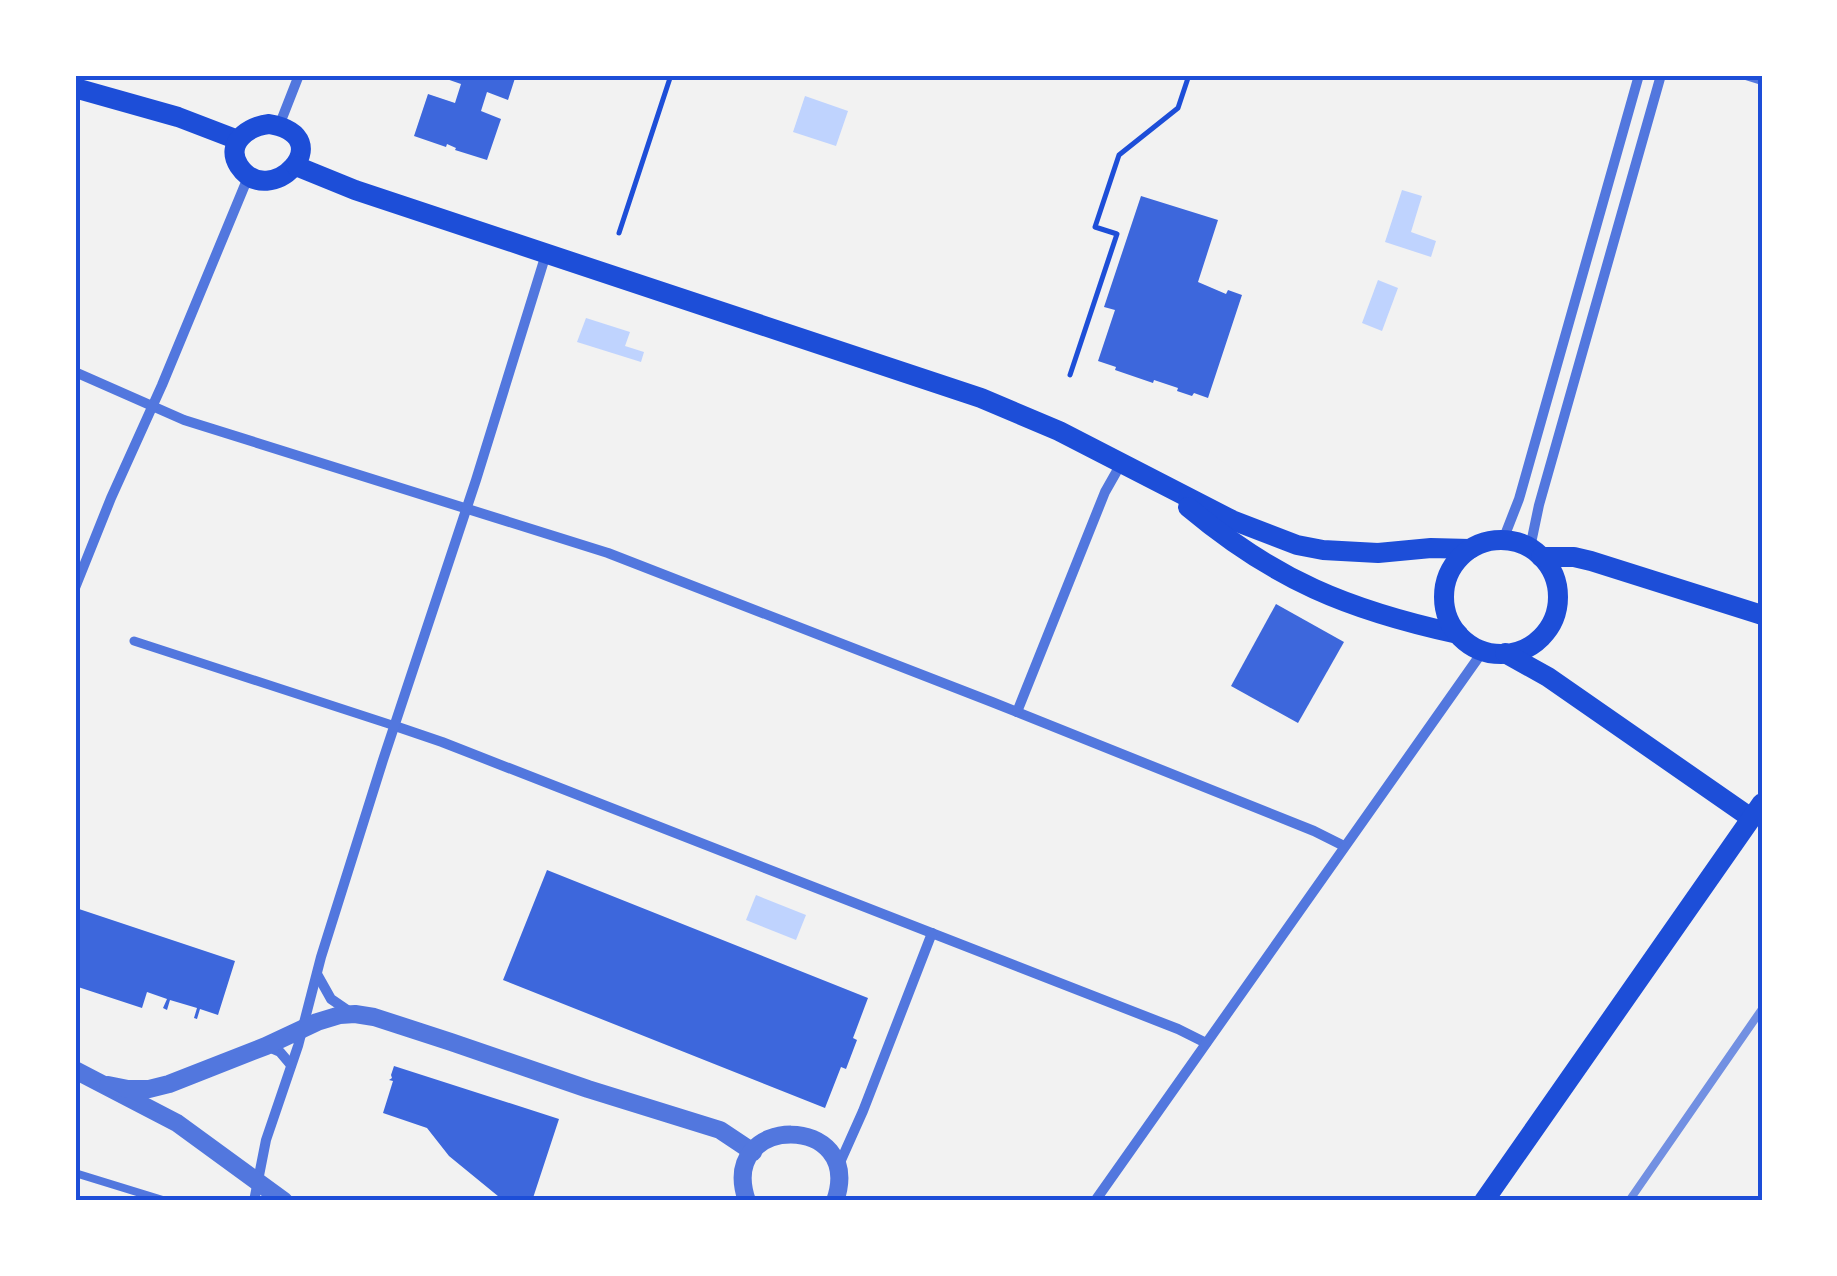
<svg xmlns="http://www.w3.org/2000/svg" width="1837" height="1276" viewBox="0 0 1837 1276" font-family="Overpass,sans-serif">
	<rect width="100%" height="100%" fill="#f2f2f2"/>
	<g fill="#bfd3fe">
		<path d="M805,96L848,111L836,146L793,132Z"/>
		<path d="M1402,190L1422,196L1411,232L1436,241L1431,257L1385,242Z"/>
		<path d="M1378,280L1398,288L1382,331L1362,323Z"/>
		<path d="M586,318L630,332L625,346L644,352L641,362L577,342Z"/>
		<path d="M756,895L806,915L796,940L746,920Z"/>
	</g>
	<g fill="#3d67dc">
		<path d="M435,75H516L508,100L487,92L481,111L501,119L487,160L455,150L456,148L447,144L446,147L414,136L428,94L455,103L461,84Z"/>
		<path d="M1141,196L1218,220L1198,282L1226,294L1228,290L1242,295L1208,398L1194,393L1192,396L1177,391L1178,388L1154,380L1153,383L1115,370L1116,367L1098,361L1115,310L1104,307Z"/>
		<path d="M1276,604L1344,642L1298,723L1231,686Z"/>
		<path d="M547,870L868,998L853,1038L857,1040L846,1069L841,1067L825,1108L503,980Z"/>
		<path d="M76,908L235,961L218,1015L200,1009L197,1019L194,1018L197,1008L170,1000L167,1010L163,1008L167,999L147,992L142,1008L75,986V939L80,922L75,921Z"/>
		<path d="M394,1066L559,1119L532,1201H504L449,1156L427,1128L383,1113L393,1081L389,1080L392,1078L391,1075Z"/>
	</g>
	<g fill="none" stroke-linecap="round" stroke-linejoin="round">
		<g stroke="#1d4ed8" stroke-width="5">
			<path d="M619,233L671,75"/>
			<path d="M1070,375L1117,234L1095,227L1119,155L1178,108L1189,75"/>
		</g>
		<path stroke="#5277de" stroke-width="8" d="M75,1173L166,1201"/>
		<path stroke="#5277de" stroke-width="9" d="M134,641L395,726"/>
		<g stroke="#5277de" stroke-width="10">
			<path d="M1746,75L1762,80"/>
			<path d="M279,126L299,75"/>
			<path d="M75,372L184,420L608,553L992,702L1314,831L1344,846"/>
			<path d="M1503,540L1519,499L1639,75"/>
			<path d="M1530,548L1539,505L1661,75"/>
			<path d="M75,588L111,498L162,385L249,175"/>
			<path d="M1017,712L1105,492L1122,462"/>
			<path d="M395,726L442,742L1178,1029L1206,1043"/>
			<path d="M317,974L331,999L350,1012"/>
			<path d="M266,1046L280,1052L291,1065"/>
			<path d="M838,1167L863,1111L932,933"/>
			<path d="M254,1201L266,1140L298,1046L321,957L383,760L476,480L546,254"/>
			<path d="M1095,1201L1483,651"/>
		</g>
		<g stroke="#5277de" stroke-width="18">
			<path d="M75,1070L177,1123L284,1201"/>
			<path d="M108,1085L128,1089H149L169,1084L266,1046L317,1022L340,1015L355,1014L374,1017L451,1042L588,1089L720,1130L753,1152"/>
			<path d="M747,1201C716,1112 866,1113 835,1201"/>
		</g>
		<g stroke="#1d4ed8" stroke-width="20">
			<path d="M75,88L178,117L238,140"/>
			<path d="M269,124C343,137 269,212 239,166C224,143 249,126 269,124Z"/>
			<path d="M296,166L355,190L981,398L1059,431L1232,520L1297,545L1323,550L1378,553L1431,548L1470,549"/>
			<path d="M1188,507C1275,580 1348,610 1458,634"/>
			<circle cx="1501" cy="597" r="57"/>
			<path d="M1541,557H1574L1591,561L1762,615"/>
			<path d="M1505,653L1548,677L1751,818"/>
			<path d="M1484,1201L1762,803"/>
		</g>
		<path stroke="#7290e2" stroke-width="8" d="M1629,1201L1762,1009"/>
	</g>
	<rect width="1837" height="1276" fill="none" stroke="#ffffff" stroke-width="155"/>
	<rect x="78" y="78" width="1682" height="1120" fill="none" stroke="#1d4ed8" stroke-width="4"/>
</svg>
